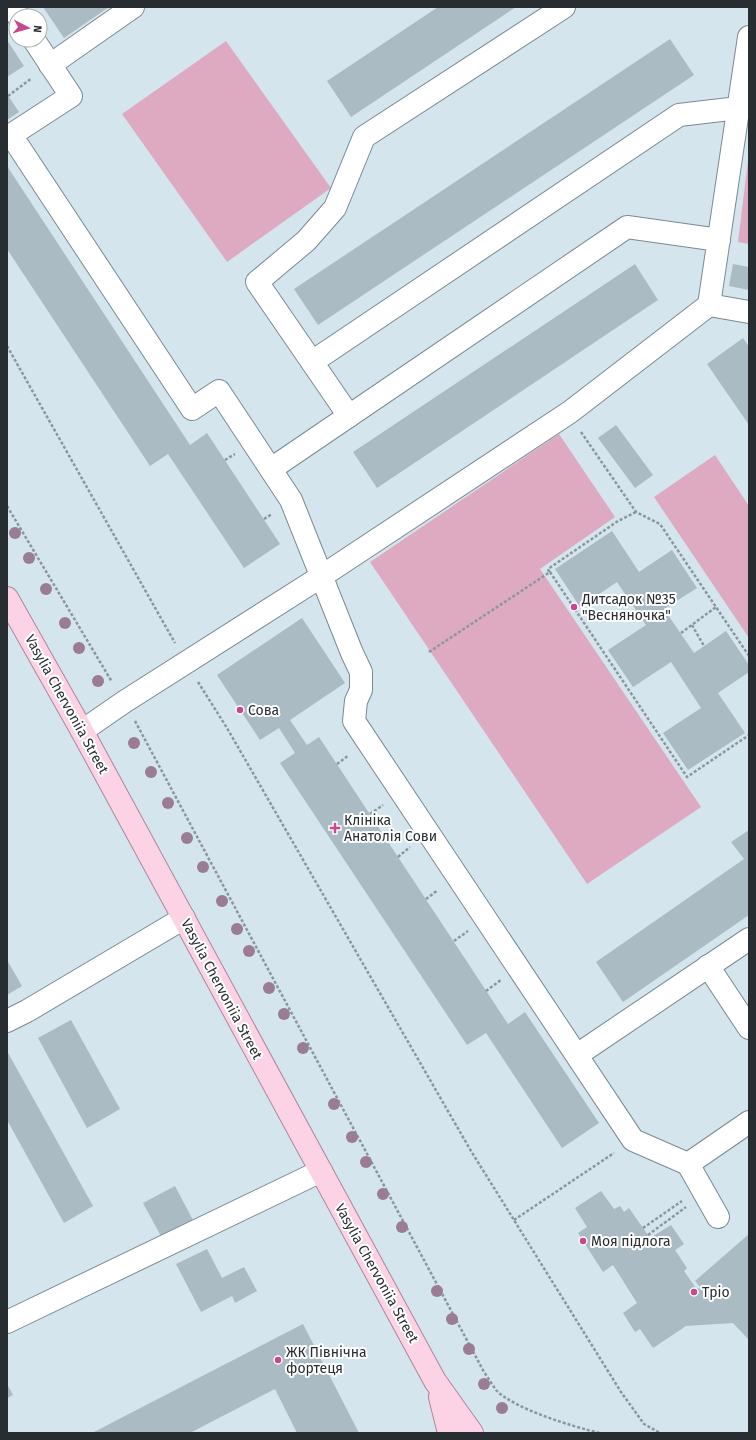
<svg xmlns="http://www.w3.org/2000/svg" width="756" height="1440" viewBox="0 0 756 1440" font-family="'Fira Sans',sans-serif">
	<rect width="100%" height="100%" fill="#d4e5ee"/>
	<g fill="#deaac1">
		<path d="M226,41L331,188L227,262L122,114Z"/>
		<path d="M749,152V244L738,242Z"/>
		<path d="M559,434L615,517L540,569L701,807L587,884L370,562Z"/>
		<path d="M715,455L749,506V638L654,497Z"/>
	</g>
	<g fill="#abbbc3">
		<path d="M43,7H109L64,38Z"/>
		<path d="M438,7H516L351,117L327,81Z"/>
		<path d="M670,39L694,75L318,325L294,289Z"/>
		<path d="M7,40L24,66L7,77Z"/>
		<path d="M7,94L19,112L7,120Z"/>
		<path d="M7,166L190,445L207,433L280,544L244,568L168,454L150,466L7,249Z"/>
		<path d="M635,264L658,300L377,488L353,452Z"/>
		<path d="M733,264L749,267V290L729,286Z"/>
		<path d="M743,338L749,347V425L707,364Z"/>
		<path d="M616,425L653,475L635,488L598,438Z"/>
		<path d="M612,531L639,572L672,550L697,588L664,609L694,653L726,631L749,665V672L718,693L745,733L688,770L663,733L701,708L671,662L633,687L608,650L646,625L617,582L580,607L555,569Z"/>
		<path d="M302,618L345,683L290,720L307,745L319,737L508,1024L525,1012L599,1123L562,1148L486,1033L467,1045L280,763L295,753L279,728L260,740L217,675Z"/>
		<path d="M749,830V915L623,1002L596,962L744,859L731,842Z"/>
		<path d="M7,960L22,986L7,995Z"/>
		<path d="M71,1020L120,1109L87,1128L38,1038Z"/>
		<path d="M7,1051L93,1206L64,1223L7,1120Z"/>
		<path d="M175,1186L194,1222L162,1238L143,1203Z"/>
		<path d="M601,1191L614,1209L620,1206L624,1212L629,1208L650,1238L671,1225L684,1244L675,1250L687,1268L684,1271L696,1288L702,1289L695,1281L749,1234V1338L748,1339L733,1323L686,1326L653,1348L640,1329L635,1332L623,1313L637,1303L613,1265L603,1272L578,1233L587,1227L575,1208Z"/>
		<path d="M207,1249L222,1278L244,1267L257,1291L235,1303L232,1296L201,1312L176,1264Z"/>
		<path d="M303,1324L359,1433H297L275,1389L190,1433H92Z"/>
		<path d="M7,1384L13,1395L7,1398Z"/>
	</g>
	<g fill="none" stroke-linecap="round" stroke-linejoin="round">
		<defs>
			<g id="minor">
				<path d="M12,7L18,16"/>
				<path d="M34,40L71,96L11,135L192,409L219,391L291,500L352,653L361,672V690L356,701L354,721L633,1140L688,1164L749,1122"/>
				<path d="M50,65L133,7"/>
				<path d="M709,305L749,312"/>
				<path d="M312,362L257,282L306,241L335,208L364,137L564,7"/>
				<path d="M349,416L312,362L679,115L738,108"/>
				<path d="M271,469L627,227L719,240"/>
				<path d="M82,731L124,702L322,576L570,412L709,305L749,37"/>
				<path d="M708,966L749,1028"/>
				<path d="M7,1021L27,1011L184,918"/>
				<path d="M577,1055L749,939"/>
				<path d="M688,1164L718,1217"/>
				<path d="M7,1322L321,1171"/>
			</g>
			<g id="major">
				<path d="M7,598L82,731L435,1381L472,1433"/>
				<path d="M440,1397L449,1433"/>
			</g>
		</defs>
		<use href="#minor" stroke="#7b8a92" stroke-width="24"/>
		<use href="#major" stroke="#b0859b" stroke-width="24"/>
		<g stroke="#8b979d" stroke-width="2.5" stroke-dasharray="3 2" stroke-linecap="butt">
			<path d="M8,96L32,78"/>
			<path d="M7,346L175,643"/>
			<path d="M581,432L636,512L660,524L749,656"/>
			<path d="M225,460L235,454"/>
			<path d="M7,506L112,682"/>
			<path d="M264,519L272,514"/>
			<path d="M549,572L548,569L618,521L636,512"/>
			<path d="M692,625L704,646"/>
			<path d="M681,633L716,607"/>
			<path d="M429,652L550,572L687,777L749,735"/>
			<path d="M198,682L227,728L471,1151L621,1392L644,1424L660,1433"/>
			<path d="M135,721L484,1372C488,1378 492,1384 496,1390C514,1409 574,1427 600,1433"/>
			<path d="M337,764L349,755"/>
			<path d="M370,814L383,805"/>
			<path d="M398,857L410,847"/>
			<path d="M426,899L438,890"/>
			<path d="M454,941L468,931"/>
			<path d="M486,991L501,980"/>
			<path d="M514,1220L614,1153"/>
			<path d="M643,1228L682,1201"/>
			<path d="M648,1235L686,1207"/>
		</g>
		<use href="#minor" stroke="#fff" stroke-width="22"/>
		<use href="#major" stroke="#fbd3e5" stroke-width="22"/>
	</g>
	<g fill="#9a7c94">
		<circle cx="15" cy="533" r="6"/>
		<circle cx="29" cy="558" r="6"/>
		<circle cx="46" cy="589" r="6"/>
		<circle cx="65" cy="623" r="6"/>
		<circle cx="79" cy="648" r="6"/>
		<circle cx="98" cy="681" r="6"/>
		<circle cx="134" cy="743" r="6"/>
		<circle cx="151" cy="772" r="6"/>
		<circle cx="168" cy="803" r="6"/>
		<circle cx="187" cy="838" r="6"/>
		<circle cx="203" cy="867" r="6"/>
		<circle cx="222" cy="901" r="6"/>
		<circle cx="237" cy="929" r="6"/>
		<circle cx="249" cy="951" r="6"/>
		<circle cx="269" cy="988" r="6"/>
		<circle cx="284" cy="1014" r="6"/>
		<circle cx="303" cy="1048" r="6"/>
		<circle cx="334" cy="1104" r="6"/>
		<circle cx="352" cy="1137" r="6"/>
		<circle cx="366" cy="1162" r="6"/>
		<circle cx="383" cy="1194" r="6"/>
		<circle cx="402" cy="1227" r="6"/>
		<circle cx="437" cy="1291" r="6"/>
		<circle cx="452" cy="1319" r="6"/>
		<circle cx="469" cy="1349" r="6"/>
		<circle cx="484" cy="1384" r="6"/>
		<circle cx="502" cy="1408" r="6"/>
	</g>
	<g fill="#c9478e" stroke="#fff" stroke-width="1.5">
		<circle cx="574" cy="607" r="4"/>
		<circle cx="240" cy="710" r="4"/>
		<path d="M333 822h4v4h4v4h-4v4h-4v-4h-4v-4h4z"/>
		<circle cx="583" cy="1241" r="4"/>
		<circle cx="694" cy="1292" r="4"/>
		<circle cx="278" cy="1360" r="4"/>
	</g>
	<g text-anchor="middle" stroke-width="4" stroke-linejoin="round" paint-order="stroke">
		<g font-size="14" fill="#272d30" stroke="#fff" text-anchor="start">
			<text x="582" y="604">Дитсадок №35<tspan x="582" dy="16">"Весняночка"</tspan></text>
			<text x="248" y="715">Сова</text>
			<text x="344" y="825">Клініка<tspan x="344" dy="16">Анатолія Сови</tspan></text>
			<text x="591" y="1246">Моя підлога</text>
			<text x="702" y="1297">Тріо</text>
			<text x="286" y="1357">ЖК Північна<tspan x="286" dy="16">фортеця</tspan></text>
		</g>
		<g font-size="14" fill="#272d30" stroke="#fff">
			<text transform="translate(67 704) rotate(61)" y="5">Vasylia Chervoniia Street</text>
			<text transform="translate(222 989) rotate(62)" y="5">Vasylia Chervoniia Street</text>
			<text transform="translate(377 1273) rotate(61)" y="5">Vasylia Chervoniia Street</text>
		</g>
	</g>
	<rect width="756" height="1440" fill="none" stroke="#272d30" stroke-width="16"/>
	<g transform="translate(28 28) rotate(96)"><circle r="19" fill="#ffffff" stroke="#a9abac"/>
	<path d="M0-3L7 15L0 10L-7 15Z" fill="#c9478e"/>
	<text y="-6" font-size="11" font-weight="bold" text-anchor="middle" fill="#272d30">N</text>
	</g>
</svg>
